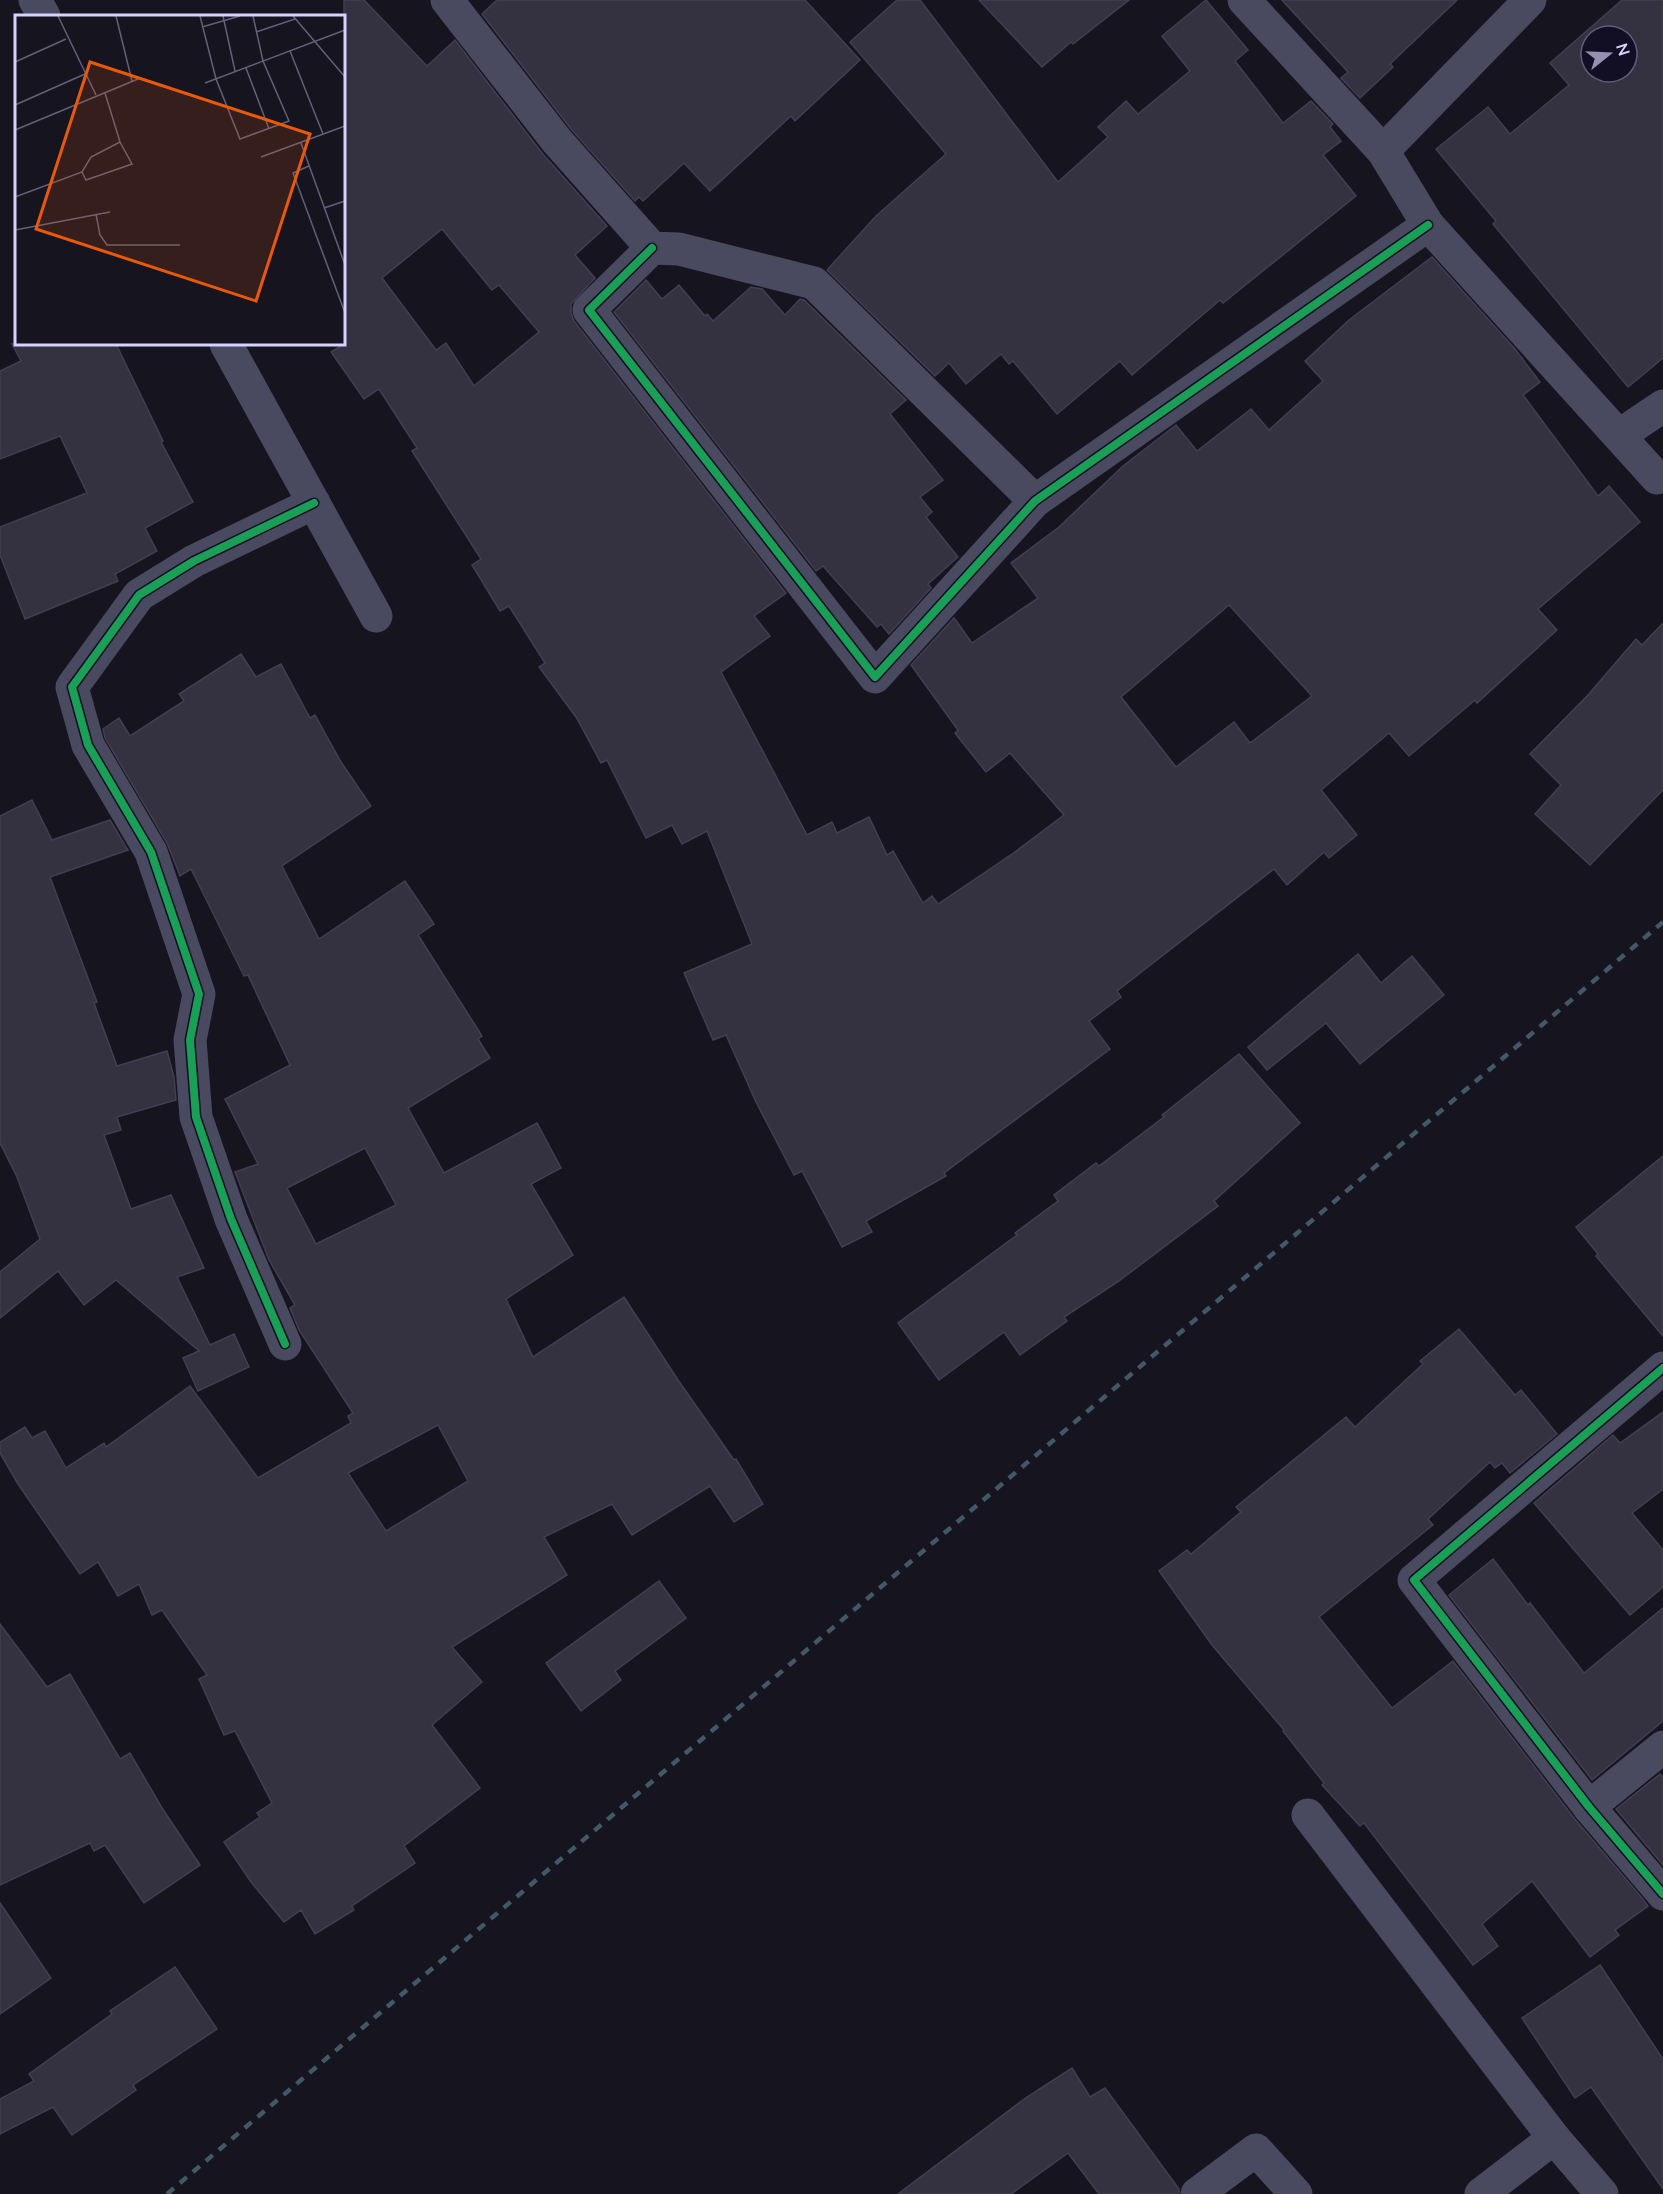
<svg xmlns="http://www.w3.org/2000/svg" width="1663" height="2194" viewBox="0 0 1663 2194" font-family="Mulish,sans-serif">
	<rect width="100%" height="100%" fill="#16141f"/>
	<g fill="#343241" stroke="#423e53" stroke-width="1.5" fill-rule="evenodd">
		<path d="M344,0H364L427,66L455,40L542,153L607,226L575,255L595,278L571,304V313L574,321L786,593L754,616L770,636L721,672L807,835L832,822L837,833L869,817L887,855L893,851L923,903L932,896L938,904L1015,852L1064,815L1010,753L986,772L955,733L958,730L911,665L954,618L972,643L1038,598L1011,563L1059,527L1123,466L1176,425L1197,451L1251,409L1269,430L1323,381L1305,361L1349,320L1432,257L1515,349L1540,382L1523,395L1598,496L1609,486L1640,522L1538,609L1557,630L1477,703L1475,700L1409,756L1389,733L1321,790L1357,835L1329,858L1324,852L1287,885L1274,869L1117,991L1121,997L1089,1021L1110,1049L944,1173L946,1176L866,1221L872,1232L842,1247L802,1171L794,1175L756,1102L726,1035L713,1040L684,973L752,944L707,831L682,844L672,825L646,838L607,760L601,763L576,717L539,667L545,663L509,606L500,611L472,565L481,559L412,451L417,448L379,389L364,399L331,352L344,344ZM442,229L492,290L499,285L539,332L474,386L446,343L436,350L382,278ZM1229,605L1312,696L1250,743L1234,722L1176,767L1121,697Z"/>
		<path d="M497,0H805L860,60L795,121L791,116L710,191L684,163L643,201L639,197L635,201L571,129L482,14Z"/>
		<path d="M897,0H920L1058,182L1108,137L1098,127L1126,101L1138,114L1190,71L1162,36L1206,0L1248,50L1235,61L1283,123L1311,101L1333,124L1330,127L1341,141L1323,155L1356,196L1223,303L1220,300L1132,375L1120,361L1057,414L1013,361L1009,364L1001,354L966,384L949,363L935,376L827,270L876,216L946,154L850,42Z"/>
		<path d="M979,0H1129L1073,44L1071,42L1042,67Z"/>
		<path d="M1282,0H1457L1390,64L1393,67L1360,98L1341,78L1348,72Z"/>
		<path d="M1622,0H1663V358L1628,387L1493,224L1496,221L1436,149L1488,107L1510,134L1569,85L1550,63ZM1591,36H1627V72H1591Z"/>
		<path d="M646,280L662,299L679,285L705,316L707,314L713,321L751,287L762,289L785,315L800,299L804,300L906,400L890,414L943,480L920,497L932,512L926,517L958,557L928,584L931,588L889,634L881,624L877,627L823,566L816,571L614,312Z"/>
		<path d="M12,344H116L163,441L161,442L193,502L145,528L157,551L115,574L118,581L25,619L0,555V527L87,493L60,436L0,459V371L21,361Z"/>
		<path d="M1663,623V790L1590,865L1535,814L1561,785L1530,754L1588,695L1636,639L1642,645Z"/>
		<path d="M241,654L256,677L281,664L310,718L315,715L341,762L371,806L282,866L319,939L405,881L434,924L418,935L482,1036L478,1039L490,1058L408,1108L444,1173L537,1123L561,1168L531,1184L573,1255L506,1299L533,1357L624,1297L678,1380L734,1460L736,1459L763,1504L734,1522L710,1486L632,1535L612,1504L544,1537L567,1575L452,1647L482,1682L432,1725L480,1788L404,1846L415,1863L352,1906L354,1910L315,1934L301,1910L284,1922L251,1882L224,1842L260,1817L257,1813L272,1803L235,1731L224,1735L199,1679L207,1675L162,1610L152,1615L139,1584L118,1596L98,1562L80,1574L18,1484L0,1453V1442L25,1427L32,1438L45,1431L66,1468L104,1443L106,1447L190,1386L258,1478L351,1423L348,1416L353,1413L299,1330L290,1308L295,1305L269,1260L235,1172L258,1164L225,1099L290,1065L248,975L244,976L191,869L180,876L167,843L105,738L103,729L119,718L130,736L184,701L179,694ZM365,1148L396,1205L316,1244L287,1188ZM438,1425L468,1481L386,1531L348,1473Z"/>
		<path d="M32,800L52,840L110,820L128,850L50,877L97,1002L94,1003L117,1066L167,1051L174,1077L176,1100L117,1117L121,1130L104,1135L131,1209L171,1195L204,1268L177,1277L210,1345L234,1334L249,1367L198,1391L183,1358L199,1351L116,1280L84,1305L58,1271L0,1318V1272L40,1239L17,1177L0,1143V816Z"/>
		<path d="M1358,954L1381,983L1412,956L1444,995L1360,1064L1326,1023L1267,1070L1248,1047Z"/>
		<path d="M1239,1054L1300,1123L1214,1201L1218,1206L1119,1281L1064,1317L1067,1321L1020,1355L1004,1332L939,1380L898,1323L1017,1235L1015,1233L1058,1201L1054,1195L1096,1163L1099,1166L1164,1117L1162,1115Z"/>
		<path d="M1663,1156V1336L1596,1256L1598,1254L1576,1227Z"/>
		<path d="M1459,1329L1515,1395L1521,1390L1557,1434L1510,1473L1502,1463L1495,1468L1490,1462L1428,1519L1433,1525L1319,1617L1392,1708L1453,1661L1574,1818L1642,1898L1648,1906L1615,1930L1619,1935L1590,1957L1532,1881L1482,1924L1498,1946L1473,1965L1364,1823L1360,1826L1322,1785L1324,1783L1283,1731L1284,1730L1212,1645L1159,1571L1187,1550L1191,1554L1241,1512L1236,1507L1346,1417L1355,1427L1423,1364L1420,1361Z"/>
		<path d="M1663,1412V1489L1632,1513L1663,1550V1587L1630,1615L1534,1503L1613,1435L1620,1443Z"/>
		<path d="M1493,1559L1528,1605L1530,1603L1584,1673L1663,1608V1721L1592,1780L1449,1595Z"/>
		<path d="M659,1581L686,1618L615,1671L621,1680L581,1711L546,1663Z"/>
		<path d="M0,1624L47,1687L70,1674L120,1759L130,1753L162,1808L200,1865L144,1903L105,1845L94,1851L90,1843L0,1885Z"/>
		<path d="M1660,1774L1663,1777V1865L1616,1809Z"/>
		<path d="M0,1903L51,1978L0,2014Z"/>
		<path d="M1600,1965L1663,2059V2189L1591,2087L1575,2098L1522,2018Z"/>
		<path d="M175,1967L217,2029L133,2085L136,2090L72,2135L53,2107L0,2134V2099L34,2081L29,2074L112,2014L110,2011Z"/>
		<path d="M1072,2068L1090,2097L1105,2088L1179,2189V2194H1099L1068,2153L1011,2194H898L1027,2097Z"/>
	</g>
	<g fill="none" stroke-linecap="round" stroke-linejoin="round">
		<g stroke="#494960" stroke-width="33">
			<path d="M35,0L44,16"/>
			<path d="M447,0L557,141L652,248L679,249L814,283L1035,501"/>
			<path d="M1244,0L1383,151L1428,225L1657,478"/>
			<path d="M1383,151L1530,0"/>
			<path d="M652,248L589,310L875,677L1035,501L1428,225"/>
			<path d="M226,344L376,616"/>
			<path d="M1620,435L1663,406"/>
			<path d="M285,1344L231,1219L196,1117L190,1040L199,994L151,852L88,745L72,687L139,595L194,561L314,503"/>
			<path d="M1663,1368L1414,1580L1589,1807L1663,1894"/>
			<path d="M1589,1807L1663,1747"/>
			<path d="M1308,1815L1554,2138L1602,2194"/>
			<path d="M1197,2194L1256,2150L1296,2194"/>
			<path d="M1481,2194L1554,2138"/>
		</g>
		<path stroke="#415869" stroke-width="4.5" stroke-dasharray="9 8" stroke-linecap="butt" d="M167,2194L1663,922"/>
		<defs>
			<g id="cycleway">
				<path d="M652,248L589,310L875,677L1035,501L1428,225"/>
				<path d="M285,1344L231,1219L196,1117L190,1040L199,994L151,852L88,745L72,687L139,595L194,561L314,503"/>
				<path d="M1663,1368L1414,1580L1589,1807L1663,1894"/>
			</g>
		</defs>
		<use href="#cycleway" stroke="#120f24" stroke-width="11"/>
		<use href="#cycleway" stroke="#1a9f57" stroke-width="8"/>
	</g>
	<g transform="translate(15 15)">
		<rect width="330" height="330" fill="#16141f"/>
		<path fill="none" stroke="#636079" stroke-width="1.5" d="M43,1L81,80M101,1L117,66M185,1L201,64L225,124L274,106L248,46L238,1M208,1L220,56M278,1L330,62M187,12L225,1M241,17L280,4M275,36L308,119M0,47L51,24M231,53L254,114M190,68L330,15M0,90L70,59M0,115L123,64M286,128L330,250M246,142L330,111M294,151L278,158L330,298M67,157L71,165L117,149L105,127L90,78M0,182L67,157L76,142L105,127M309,193L330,186M81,199L85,220L92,230H165M0,215L95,197"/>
		<path fill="#e8590c" fill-opacity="0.15" stroke="#e8590c" stroke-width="3" d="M75,47L295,119L241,286L21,214Z"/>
		<rect width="330" height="330" fill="none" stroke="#d6d2ff" stroke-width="3"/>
	</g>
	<g transform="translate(1609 54) rotate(72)"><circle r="28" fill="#120f24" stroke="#605d7c" stroke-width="1.5"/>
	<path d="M0-4.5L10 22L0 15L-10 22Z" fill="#9390b1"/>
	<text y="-9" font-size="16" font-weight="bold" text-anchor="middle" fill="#d6d2ff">N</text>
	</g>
</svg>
